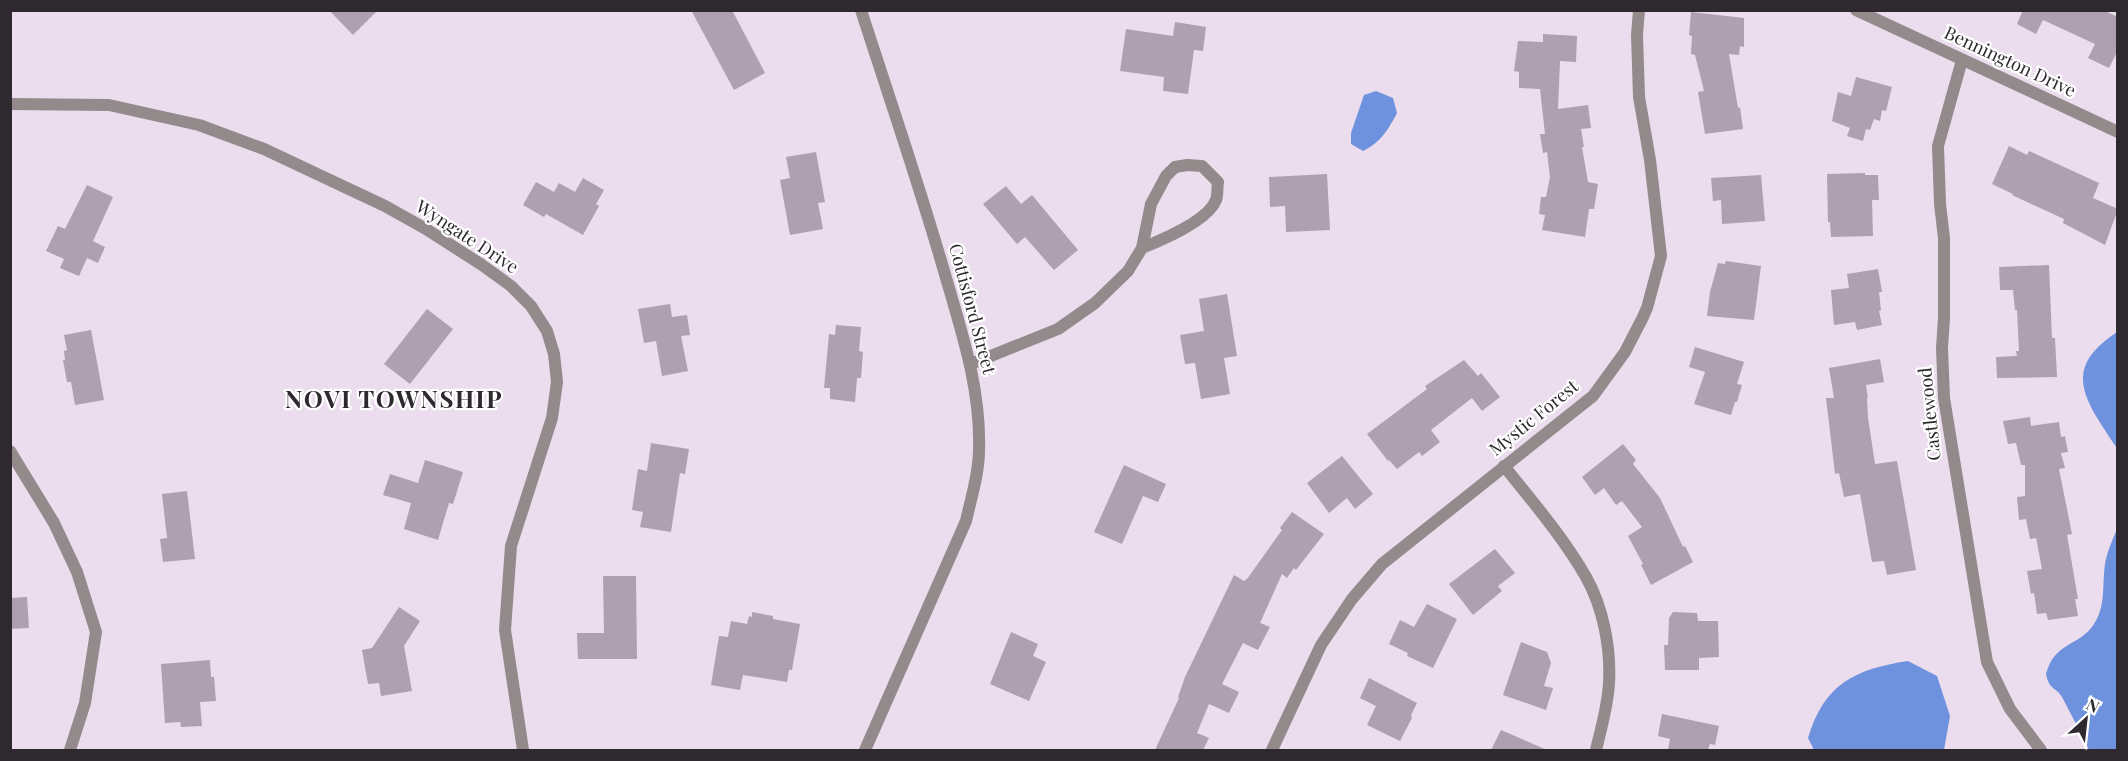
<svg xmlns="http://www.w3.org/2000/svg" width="2128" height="761" viewBox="0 0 2128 761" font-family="'Playfair Display',serif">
	<rect width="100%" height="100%" fill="#ebdded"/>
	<g fill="#6f92de">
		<path d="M1376,91L1393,98L1397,113C1388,130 1381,142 1363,151L1351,144V133L1364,95Z"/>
		<path d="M2117,332V448C2111,440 2105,430 2099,421C2074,381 2077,359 2117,332Z"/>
		<path d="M2117,529V750H2089C2081,732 2071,715 2062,697C2056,687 2049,690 2046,674C2055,641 2079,647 2094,624C2106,606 2102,585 2105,564C2107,552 2112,541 2117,529Z"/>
		<path d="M1908,661L1937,676L1950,716L1944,750H1814L1808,738C1824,684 1855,669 1908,661Z"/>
	</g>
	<g fill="#ada0af">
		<path d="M329,10H378L353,35Z"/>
		<path d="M691,10H732L765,73L734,90Z"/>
		<path d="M2023,10H2103L2118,17V50L2109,68L2088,58L2095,44L2043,20L2036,34L2017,24Z"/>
		<path d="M1691,12L1744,18V47L1740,46L1739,55L1729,54L1738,108L1740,107L1743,129L1705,134L1698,92L1704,91L1695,55L1691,54L1692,36L1689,35Z"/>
		<path d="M1175,22L1206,27L1203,51L1194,50L1188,94L1163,91L1164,77L1120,71L1126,29L1173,36Z"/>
		<path d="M1543,34L1577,36L1576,62L1560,61L1558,109L1588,105L1591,128L1581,129L1584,147H1582L1588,182L1598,184L1594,209H1589L1585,237L1542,230L1545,215L1539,214L1541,197H1546L1550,177L1547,152L1543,153L1540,134H1545L1540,89L1519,88V72L1514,71L1518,41L1543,42Z"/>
		<path d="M1856,77L1892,87L1886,111L1882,110L1880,121L1874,119L1870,130L1866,129L1863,141L1847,136L1850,128L1832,121L1838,92L1851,96Z"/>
		<path d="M2009,146L2027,155L2029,151L2099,183L2093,198L2118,209L2105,245L2063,223L2064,219L2012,195L2013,194L1992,184Z"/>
		<path d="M816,152L825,202L818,203L823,229L790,235L780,180L790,178L786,157Z"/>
		<path d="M1865,173V175H1878L1879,200H1872L1873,236L1831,237L1830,222H1828L1827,174Z"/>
		<path d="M1327,174L1330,230L1286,232L1285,206L1270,207L1269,177Z"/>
		<path d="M1761,175L1765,221L1722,224L1721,200L1713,201L1711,178Z"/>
		<path d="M583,178L604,190L596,204L599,206L583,235L546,214L544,217L523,205L536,182L554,192L559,183L575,192Z"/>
		<path d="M87,185L113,197L93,241L105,247L98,263L87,258L79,276L60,268L64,259L46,251L58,226L65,229Z"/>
		<path d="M1006,186L1021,204L1032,195L1078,250L1054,270L1025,237L1017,244L983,204Z"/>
		<path d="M1726,261L1761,266L1754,320L1707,316L1710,292L1718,263L1725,264Z"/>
		<path d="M2049,265L2052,338H2055L2057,377L1997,378L1996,357L2017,356L2016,351H2019L2017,310H2015L2013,290H2000L1999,267Z"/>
		<path d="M1878,269L1882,292H1879L1881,310L1879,311L1882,325L1857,330L1855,322L1834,325L1831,290L1849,288L1847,274Z"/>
		<path d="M1227,294L1237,356L1224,358L1230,394L1201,399L1195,363L1185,364L1180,335L1204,331L1199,299Z"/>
		<path d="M670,304L672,317L687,315L690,335L681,336L688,371L662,376L656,341L644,343L638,309Z"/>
		<path d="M427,309L453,329L410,384L384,364Z"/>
		<path d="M836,325L861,327L859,351L863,352L861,378H857L855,402L830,399V388H824L829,334L835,335Z"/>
		<path d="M91,330L104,400L75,405L71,382H67L63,360H65L64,351L67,350L64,335Z"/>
		<path d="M1695,347L1744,362L1737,384L1742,385L1737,402H1735L1731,415L1694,404L1705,372L1689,367Z"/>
		<path d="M1880,359L1884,382L1866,385L1868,398H1867L1868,418L1875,464L1897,461L1916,570L1887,575L1884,561L1872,562L1860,494L1844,497L1839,473L1835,474L1826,398H1834L1829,368Z"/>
		<path d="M1464,360L1478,376L1481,373L1500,397L1482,411L1472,398L1431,430L1440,442L1422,456L1419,452L1397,469L1389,460L1388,461L1367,434L1427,389L1425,386Z"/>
		<path d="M2030,417L2031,426L2059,422L2061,437L2065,436L2068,452L2061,453L2065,468L2059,469L2072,534L2067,535L2078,599H2075L2078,616L2048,620L2046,613L2037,614L2034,593L2031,594L2027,571L2042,569L2036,538L2030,539L2026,519L2019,520L2017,497L2025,496V465H2021L2016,443L2008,444L2003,421Z"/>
		<path d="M651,443L689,449L685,474L680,473L671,532L640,527L643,512L632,510L638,469L647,471Z"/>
		<path d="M1623,444L1636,460L1633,464L1660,498L1683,547L1685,546L1693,562L1651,585L1641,565L1643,564L1628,536L1642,527L1622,501L1616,505L1604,488L1595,495L1582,477Z"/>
		<path d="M1342,456L1373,494L1355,509L1347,498L1329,513L1307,483Z"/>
		<path d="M425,460L463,472L453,504L449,503L438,540L404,529L411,503L383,495L390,474L418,483Z"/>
		<path d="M1124,465L1166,484L1158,502L1143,496L1122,544L1094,532Z"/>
		<path d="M187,491L195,559L163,562L160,539L167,538L162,494Z"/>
		<path d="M1292,512L1324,534L1296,570L1294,568L1287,578L1282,574L1260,623L1270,627L1258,650L1243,643L1222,684L1239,692L1229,713L1209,704L1197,733L1209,738L1203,750H1155L1179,698L1178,697L1185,677L1234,575L1244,581L1247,579L1282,530L1280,528Z"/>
		<path d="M1495,549L1515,573L1498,586L1502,591L1473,615L1449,584Z"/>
		<path d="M603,576H636L637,659H578L577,633H604Z"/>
		<path d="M27,597L29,628L10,629V598Z"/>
		<path d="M1427,604L1457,619L1433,668L1407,656L1408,653L1389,644L1400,620L1414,627Z"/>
		<path d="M399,607L420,621L404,646L412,691L381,696L379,683L368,684L362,650L372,648Z"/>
		<path d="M752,612L773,616V619L800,624L792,670H789L787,682L743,675L740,690L711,685L719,636L728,637L731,621L747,624L749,616L752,617Z"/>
		<path d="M1673,612L1697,613L1698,621H1718L1719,657L1699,658V670H1665L1664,645H1668L1669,618Z"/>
		<path d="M1011,632L1038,644L1033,656L1046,662L1029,701L990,684Z"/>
		<path d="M1521,642L1547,652L1551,663L1544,686L1553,688L1546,710L1503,695Z"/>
		<path d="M210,660L211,677H214L216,701L200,702L202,726L181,727L180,722L165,723L161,664Z"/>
		<path d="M1369,678L1417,703L1411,715L1412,718L1400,741L1367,725L1376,706L1360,698Z"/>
		<path d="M1662,714L1719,726L1715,745L1710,744L1708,750H1668L1670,739L1658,736Z"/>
		<path d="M1501,730L1547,750H1491Z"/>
	</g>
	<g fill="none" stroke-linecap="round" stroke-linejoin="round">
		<g stroke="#938a8b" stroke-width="12">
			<path d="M861,10C889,97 919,184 944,271C961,330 981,388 979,450C979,474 971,498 966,521L865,750"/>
			<path d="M1856,10L2118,132"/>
			<path d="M1962,60L1938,146L1940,204L1944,238V318L1942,348L1944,398L1987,662L2010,709L2041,750"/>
			<path d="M10,104L109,105L199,125L264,149L385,206L426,229L482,265L511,286L531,306L547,331L554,354L557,382L552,418L511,546L505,630L523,750"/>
			<path d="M971,364L1058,329L1095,303L1128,271L1142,248L1151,204L1166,176L1175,167L1187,165L1202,166L1218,182C1217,187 1218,195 1216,200C1208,221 1162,240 1142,248"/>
			<path d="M10,451L54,523L77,572L96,632L85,703L70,750"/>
			<path d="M1504,466C1532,501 1563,537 1586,577C1603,607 1611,648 1609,683C1608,705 1601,729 1596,750"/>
			<path d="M1272,750L1321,645L1352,599L1382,564L1593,396L1625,352L1642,319L1647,308L1661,256L1650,160L1639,97L1637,35L1639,10"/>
		</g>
	</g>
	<g text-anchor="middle" stroke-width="4.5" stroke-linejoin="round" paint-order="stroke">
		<g font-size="18" fill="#2e292f" stroke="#fff">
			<text transform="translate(2010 62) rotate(25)" y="6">Bennington Drive</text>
			<text transform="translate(467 237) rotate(33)" y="6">Wyngate Drive</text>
			<text transform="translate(972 309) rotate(75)" y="6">Cottisford Street</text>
			<text transform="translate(1930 414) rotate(-96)" y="6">Castlewood</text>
			<text transform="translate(1534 418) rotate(-39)" y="6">Mystic Forest</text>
		</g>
		<g font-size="24" font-weight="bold" letter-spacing="1.5" fill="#2e292f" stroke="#fff">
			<text x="394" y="408">NOVI TOWNSHIP</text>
		</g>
	</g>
	<rect width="2128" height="761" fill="none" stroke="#2e292f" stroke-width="24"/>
	<g transform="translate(2086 719) rotate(27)" stroke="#ffffff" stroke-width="4.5" paint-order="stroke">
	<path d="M0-4.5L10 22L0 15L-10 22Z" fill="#2e292f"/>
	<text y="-9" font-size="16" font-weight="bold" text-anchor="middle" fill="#2e292f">N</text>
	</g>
</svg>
